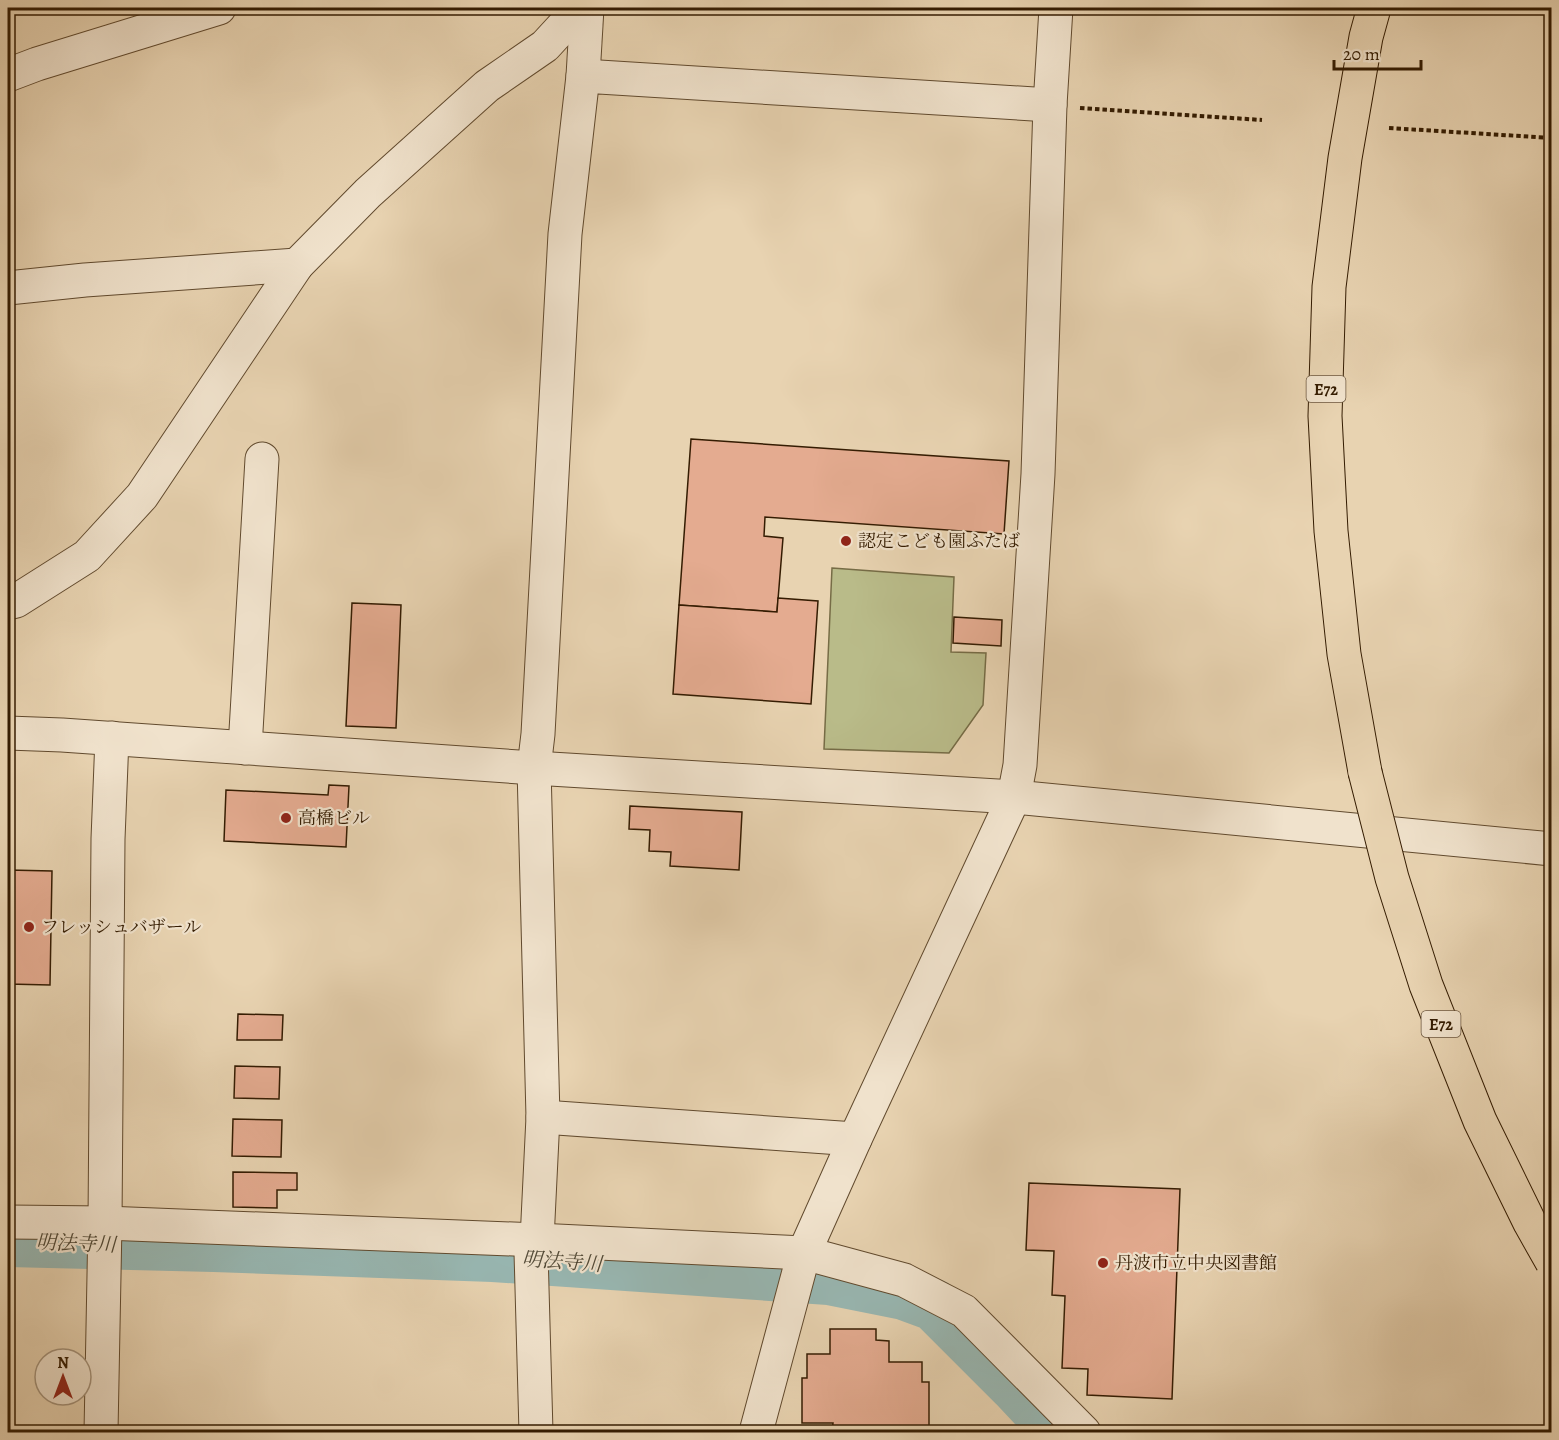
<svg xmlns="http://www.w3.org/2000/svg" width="1559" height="1440" viewBox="0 0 1559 1440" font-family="Alegreya,'Noto Serif JP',serif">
	<rect width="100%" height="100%" fill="#e8d3b1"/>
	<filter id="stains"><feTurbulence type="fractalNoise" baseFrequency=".00333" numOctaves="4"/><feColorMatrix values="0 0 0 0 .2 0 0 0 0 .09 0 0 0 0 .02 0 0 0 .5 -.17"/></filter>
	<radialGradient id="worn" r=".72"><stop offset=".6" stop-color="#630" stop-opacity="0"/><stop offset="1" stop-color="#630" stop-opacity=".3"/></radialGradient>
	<path fill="#b9bb89" stroke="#766c46" stroke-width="1.5" d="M832,568L954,577L951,652L986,653L983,705L949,753L824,749Z"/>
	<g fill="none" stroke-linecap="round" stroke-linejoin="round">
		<path stroke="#98b7b2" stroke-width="52" d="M8,1241L214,1246L493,1256L829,1279L904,1294L934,1305L1015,1386L1058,1432"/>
	</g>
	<g fill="#e4ab90" stroke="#341c02" stroke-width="1.5">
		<path d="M691,439L1009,461L1004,534L765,517L764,536L783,538L777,612L679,605Z"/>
		<path d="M778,598L818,601L811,704L673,694L679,605L777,612Z"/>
		<path d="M352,603L401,605L396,728L346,726Z"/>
		<path d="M954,617L1002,620L1001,646L953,643Z"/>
		<path d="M329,785L349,786L346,847L224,841L226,790L328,795Z"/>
		<path d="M630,806L742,812L739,870L670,866L671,852L649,851L650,830L629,829Z"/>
		<path d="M8,870L52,871L50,985L8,984Z"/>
		<path d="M238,1014L283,1015L282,1040H237Z"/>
		<path d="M235,1066L280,1067L279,1099L234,1098Z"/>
		<path d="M233,1119L282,1120L281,1157L232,1156Z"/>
		<path d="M233,1172L297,1173V1190H277V1208L233,1207Z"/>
		<path d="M1029,1183L1180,1189L1172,1399L1087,1395L1088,1369L1062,1368L1065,1296L1052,1295L1054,1251L1026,1250Z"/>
		<path d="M830,1329H876V1340L889,1341V1362H922V1382H929V1427H974V1432H832L833,1423H802V1378H807V1354H830Z"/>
	</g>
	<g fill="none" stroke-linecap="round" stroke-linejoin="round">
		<defs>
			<g id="minor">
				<path d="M8,75L37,64L219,8"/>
				<path d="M583,76L587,8"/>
				<path d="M8,288L85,280L297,265"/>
				<path d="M8,603L16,601L87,556L142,496L297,265L368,193L487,86L545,46L580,8"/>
				<path d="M8,733L62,735L534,768L1014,797L1552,849"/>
				<path d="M245,748L262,459"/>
				<path d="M543,1117L855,1139"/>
				<path d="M8,1222L105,1223L537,1240L804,1253L904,1280L964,1311L1084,1432"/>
				<path d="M101,1432L105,1223L108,839L112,738"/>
				<path d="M536,1432L531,1252L537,1240L543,1117L534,768L538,734L565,234L583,76L1050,105"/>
				<path d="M756,1432L804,1253L855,1139L1014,797L1020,765L1038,474L1050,105L1056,8"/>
			</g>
			<path id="highway" d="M1365,772L1344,654L1331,531L1325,416L1329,287L1345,158L1366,37L1374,8"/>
		</defs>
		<use href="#minor" stroke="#614a2e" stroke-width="35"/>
		<use href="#highway" stroke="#341c02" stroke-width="35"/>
		<g stroke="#341c02" stroke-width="4" stroke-dasharray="4.5 3" stroke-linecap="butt">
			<path d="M1080,108L1262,120"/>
			<path d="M1389,128L1552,138"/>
		</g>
		<use href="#minor" stroke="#f0e2cc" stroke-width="33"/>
		<use href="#highway" stroke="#e8d3b1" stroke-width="33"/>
		<defs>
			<path id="highway-bridge" d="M1365,772L1392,878L1426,985L1480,1121L1530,1223L1552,1262"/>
		</defs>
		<use href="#highway-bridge" stroke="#341c02" stroke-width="35" stroke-linecap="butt"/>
		<use href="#highway-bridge" stroke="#e8d3b1" stroke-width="33"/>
	</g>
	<g fill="#8f2418" stroke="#f0e2cc" stroke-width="2">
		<circle cx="846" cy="541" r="6"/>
		<circle cx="286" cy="818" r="6"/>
		<circle cx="29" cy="927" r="6"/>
		<circle cx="1103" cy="1263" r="6"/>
	</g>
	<g text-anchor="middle" stroke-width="4.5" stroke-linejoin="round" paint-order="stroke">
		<g fill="#f0e2cc" stroke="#6c573f" stroke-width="1.5">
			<rect x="1306.5" y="376" width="39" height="26" rx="4.5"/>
			<rect x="1421.5" y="1011" width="39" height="26" rx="4.5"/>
		</g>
		<g font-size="16" font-weight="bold" fill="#341c02">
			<text x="1326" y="395">E72</text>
			<text x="1441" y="1030">E72</text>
		</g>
		<g font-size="18" fill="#341c02" stroke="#f0e2cc" text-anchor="start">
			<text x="858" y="547">認定こども園ふたば</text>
			<text x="298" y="824">高橋ビル</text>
			<text x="41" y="933">フレッシュバザール</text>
			<text x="1115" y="1269">丹波市立中央図書館</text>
		</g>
		<g font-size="20" font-style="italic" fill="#524a37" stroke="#f0e2cc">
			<text transform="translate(76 1243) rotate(2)" y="7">明法寺川</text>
			<text transform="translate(562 1261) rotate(4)" y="7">明法寺川</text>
		</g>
	</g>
	<rect width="1559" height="1440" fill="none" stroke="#e8d3b1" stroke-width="30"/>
	<rect x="9" y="9" width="1541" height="1422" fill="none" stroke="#341c02" stroke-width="3"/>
	<rect x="15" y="15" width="1529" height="1410" fill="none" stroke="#341c02" stroke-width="1.5"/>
	<g transform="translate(63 1377)"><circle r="28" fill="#f0e2cc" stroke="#a5937b" stroke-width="1.5"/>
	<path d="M0-4.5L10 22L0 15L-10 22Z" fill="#8f2418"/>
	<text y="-9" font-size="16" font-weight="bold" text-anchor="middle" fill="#341c02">N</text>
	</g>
	<path d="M1334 60v9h87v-9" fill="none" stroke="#341c02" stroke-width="3"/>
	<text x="1343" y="60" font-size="18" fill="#341c02" stroke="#f0e2cc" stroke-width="4.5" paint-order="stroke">20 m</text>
	<rect width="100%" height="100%" filter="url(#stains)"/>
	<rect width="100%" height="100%" fill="url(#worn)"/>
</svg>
